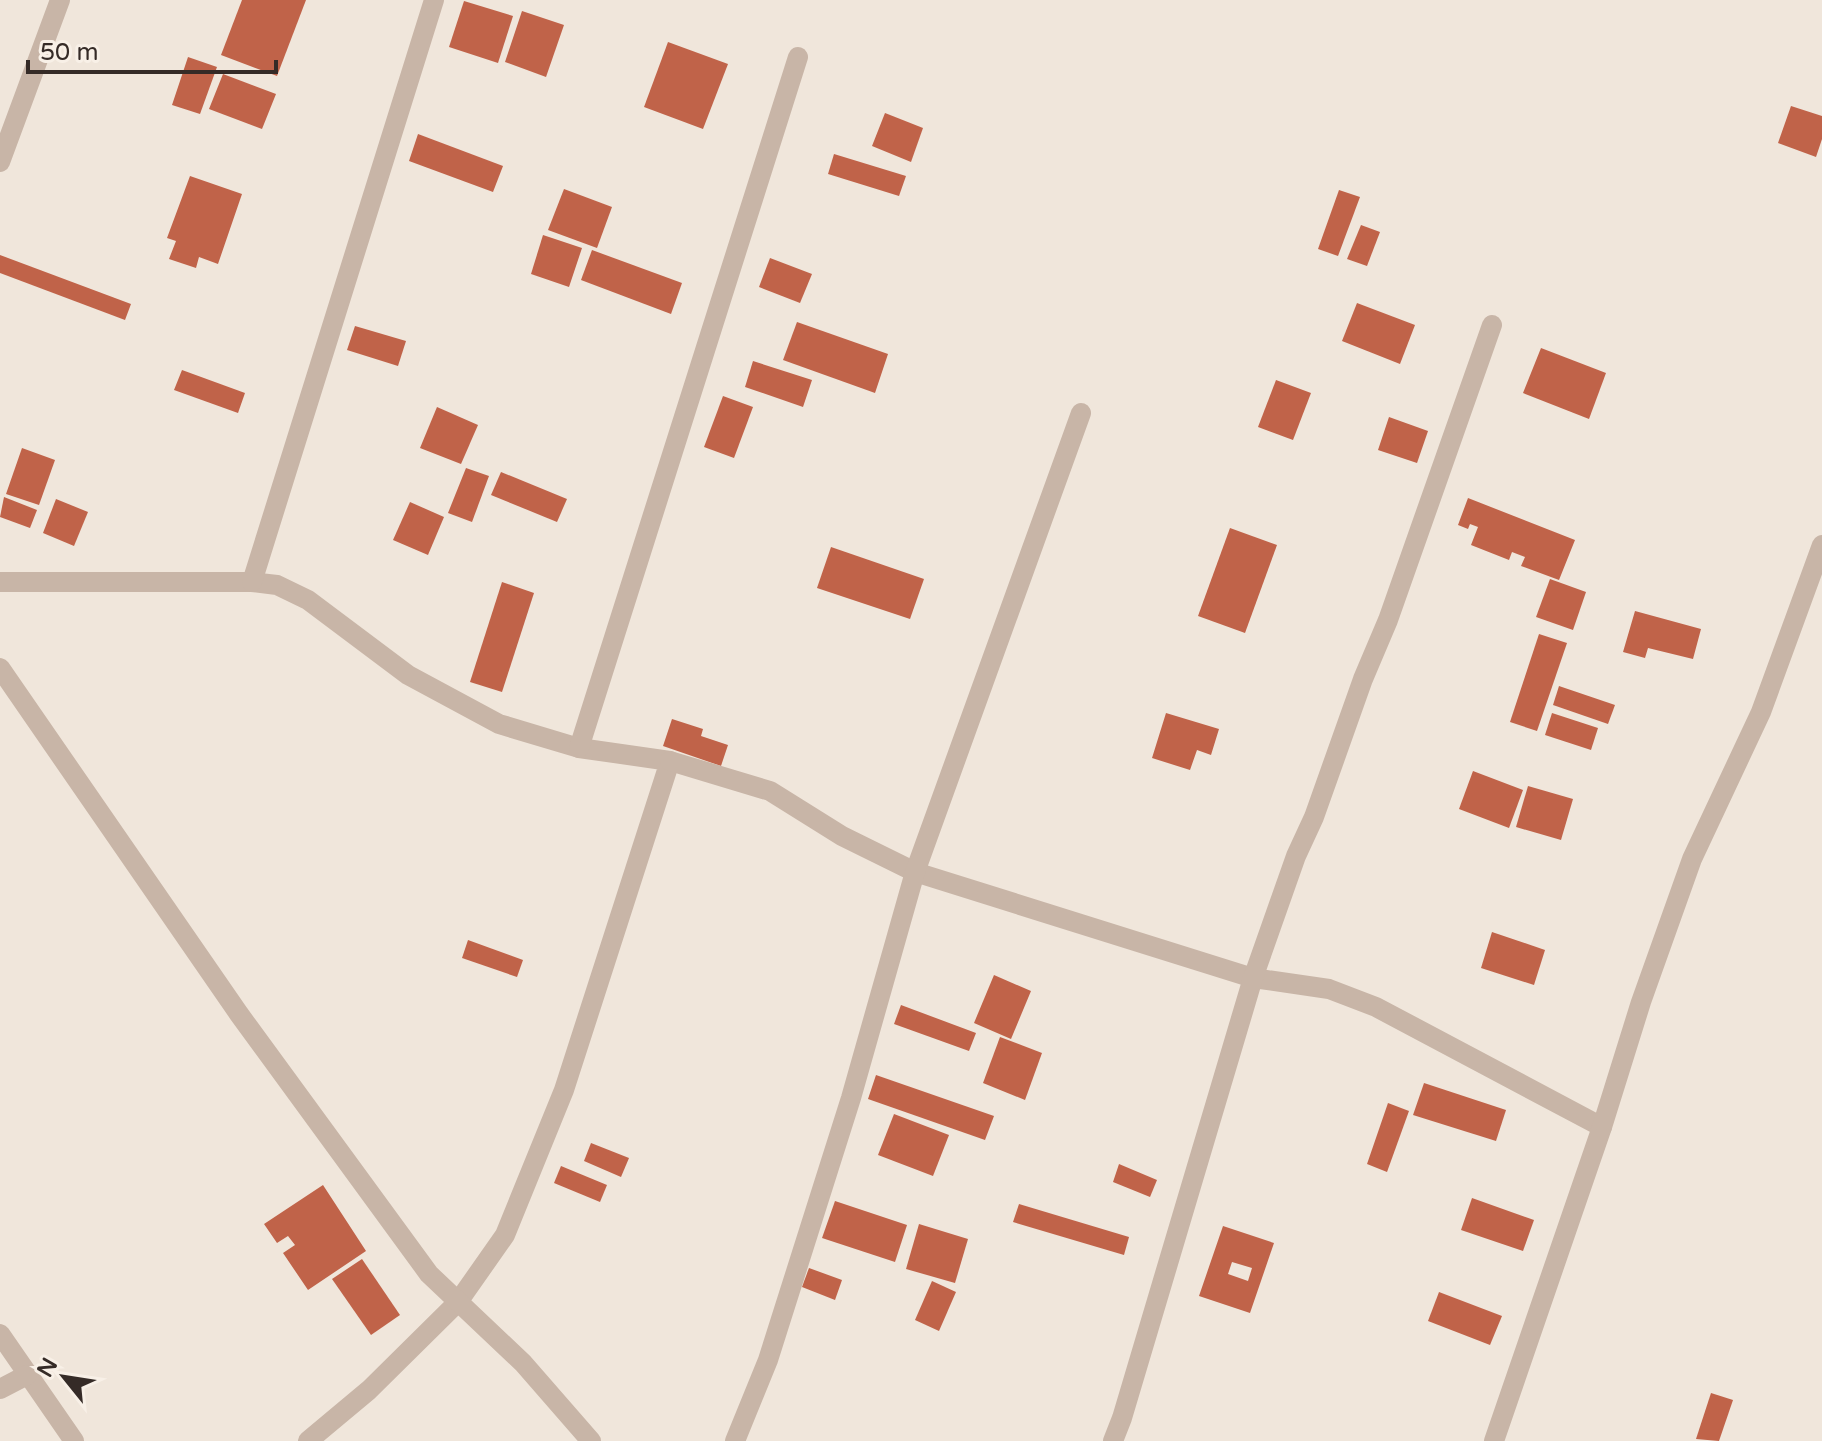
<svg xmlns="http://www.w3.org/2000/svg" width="1822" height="1441" viewBox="0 0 1822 1441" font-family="'Varela Round',sans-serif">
	<rect width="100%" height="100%" fill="#f0e6db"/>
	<g fill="#c06349" fill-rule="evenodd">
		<path d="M242,0H306L277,76L221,55Z"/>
		<path d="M464,1L513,16L498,63L449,47Z"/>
		<path d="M522,11L564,25L546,77L505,62Z"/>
		<path d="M668,42L728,64L703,129L644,107Z"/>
		<path d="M188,57L217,67L200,114L172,105Z"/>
		<path d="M223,74L276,94L262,129L209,109Z"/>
		<path d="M1791,106L1822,116V139L1816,157L1778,143Z"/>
		<path d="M885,113L923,128L911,162L872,146Z"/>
		<path d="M418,134L503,166L493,192L409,161Z"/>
		<path d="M834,154L906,176L899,196L828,174Z"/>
		<path d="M190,176L242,194L218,264L199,257L196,268L169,259L176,241L167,238Z"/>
		<path d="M564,189L612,207L597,248L548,230Z"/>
		<path d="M1339,190L1360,197L1338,256L1318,249Z"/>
		<path d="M1361,225L1380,232L1367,266L1347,259Z"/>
		<path d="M543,235L582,248L569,287L531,274Z"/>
		<path d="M592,250L682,283L671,314L581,280Z"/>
		<path d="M0,255L131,304L125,320L0,273Z"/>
		<path d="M770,258L812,274L800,303L759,287Z"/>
		<path d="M1357,303L1415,325L1400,364L1342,341Z"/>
		<path d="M797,322L888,354L875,393L783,360Z"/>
		<path d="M355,326L406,341L398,366L347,350Z"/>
		<path d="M1541,348L1606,373L1589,419L1523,393Z"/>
		<path d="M753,361L812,380L803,407L745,387Z"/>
		<path d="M182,370L245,393L238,413L174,390Z"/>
		<path d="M1276,380L1311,393L1293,440L1258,427Z"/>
		<path d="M723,396L753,407L734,458L704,447Z"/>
		<path d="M437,407L478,425L461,464L420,448Z"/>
		<path d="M1389,417L1428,431L1417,463L1378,450Z"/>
		<path d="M22,448L55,460L39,505L6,494Z"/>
		<path d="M466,468L489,476L472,522L448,513Z"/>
		<path d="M501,472L567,499L557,522L491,495Z"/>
		<path d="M4,497L37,510L30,528L0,517Z"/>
		<path d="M1468,498L1575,540L1559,580L1521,566L1525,557L1512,552L1509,560L1471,545L1478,527L1470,524L1468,529L1458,525Z"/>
		<path d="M56,499L88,512L74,546L43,533Z"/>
		<path d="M410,502L444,517L428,555L393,540Z"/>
		<path d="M1230,528L1277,545L1245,633L1198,616Z"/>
		<path d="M831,547L924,579L910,619L817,588Z"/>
		<path d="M1550,579L1586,592L1573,630L1536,617Z"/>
		<path d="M502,582L534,593L502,692L470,682Z"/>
		<path d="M1635,611L1701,629L1693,659L1648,648L1645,658L1623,652Z"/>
		<path d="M1539,634L1567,643L1537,731L1510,722Z"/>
		<path d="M1559,686L1615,705L1608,724L1553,705Z"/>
		<path d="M1166,713L1219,729L1211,755L1197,750L1190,770L1152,758Z"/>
		<path d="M1552,713L1598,728L1591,750L1545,735Z"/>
		<path d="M672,719L703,729L701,736L728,745L721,766L663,746Z"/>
		<path d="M1473,771L1523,790L1509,828L1459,809Z"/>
		<path d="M1528,786L1573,799L1561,840L1516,827Z"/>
		<path d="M1492,932L1545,950L1534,985L1481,968Z"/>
		<path d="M468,940L523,960L517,977L462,958Z"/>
		<path d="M994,975L1031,991L1011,1039L974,1023Z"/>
		<path d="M901,1005L976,1033L969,1051L894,1024Z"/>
		<path d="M1000,1037L1042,1053L1025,1100L983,1083Z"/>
		<path d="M876,1075L994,1116L985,1140L868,1099Z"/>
		<path d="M1424,1083L1506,1110L1496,1141L1413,1115Z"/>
		<path d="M1388,1103L1409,1111L1387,1172L1367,1164Z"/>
		<path d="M894,1114L949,1135L933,1176L878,1155Z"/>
		<path d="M591,1143L629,1158L621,1177L584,1161Z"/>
		<path d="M1119,1164L1157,1180L1150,1197L1113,1182Z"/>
		<path d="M561,1166L607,1185L600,1202L554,1183Z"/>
		<path d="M323,1185L366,1251L308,1290L283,1253L295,1245L288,1236L277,1243L264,1224Z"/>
		<path d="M1472,1198L1534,1220L1523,1251L1461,1230Z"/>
		<path d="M835,1201L907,1225L895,1262L822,1238Z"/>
		<path d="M1019,1204L1129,1237L1124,1255L1013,1222Z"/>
		<path d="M919,1224L968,1239L955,1283L906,1269Z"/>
		<path d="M1223,1226L1274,1243L1250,1313L1199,1296ZM1232,1262L1252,1268L1248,1281L1228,1274Z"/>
		<path d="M362,1259L400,1315L371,1335L332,1279Z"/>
		<path d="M809,1268L842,1280L835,1300L802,1287Z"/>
		<path d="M932,1281L956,1292L939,1331L915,1320Z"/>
		<path d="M1439,1292L1502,1316L1490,1345L1428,1321Z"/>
		<path d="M1711,1393L1733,1400L1719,1441L1696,1439Z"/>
	</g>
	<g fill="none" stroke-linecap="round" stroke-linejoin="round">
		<g stroke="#c8b5a7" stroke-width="20">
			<path d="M0,162L60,0"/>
			<path d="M0,582H252L277,585L308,600L408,675L499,724L579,748L670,761L564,1090L505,1235L458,1302L369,1390L308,1441"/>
			<path d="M252,582L434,0"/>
			<path d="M0,668L239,1014L429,1274L523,1363L591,1441"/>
			<path d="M579,748L798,57"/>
			<path d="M670,761L770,791L842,836L915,872L1253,978L1329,989L1376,1007L1602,1127"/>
			<path d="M0,1334L74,1441"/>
			<path d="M0,1389L27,1375"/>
			<path d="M735,1441L768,1360L851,1098L915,872L1081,413"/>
			<path d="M1113,1441L1122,1418L1253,978L1296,856L1314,817L1363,679L1388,620L1492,325"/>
			<path d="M1494,1441L1602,1127L1641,1002L1692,859L1761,712L1822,545"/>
		</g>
	</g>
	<g transform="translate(64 1377) rotate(300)" stroke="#f8f0e7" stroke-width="6" paint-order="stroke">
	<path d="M0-6L14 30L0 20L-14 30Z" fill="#352b27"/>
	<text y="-12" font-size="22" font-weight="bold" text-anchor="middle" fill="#352b27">N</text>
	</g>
	<path d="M28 60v12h248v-12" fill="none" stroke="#352b27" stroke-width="4"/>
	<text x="40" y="60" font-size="24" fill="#352b27" stroke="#f8f0e7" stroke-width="6" paint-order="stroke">50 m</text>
</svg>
